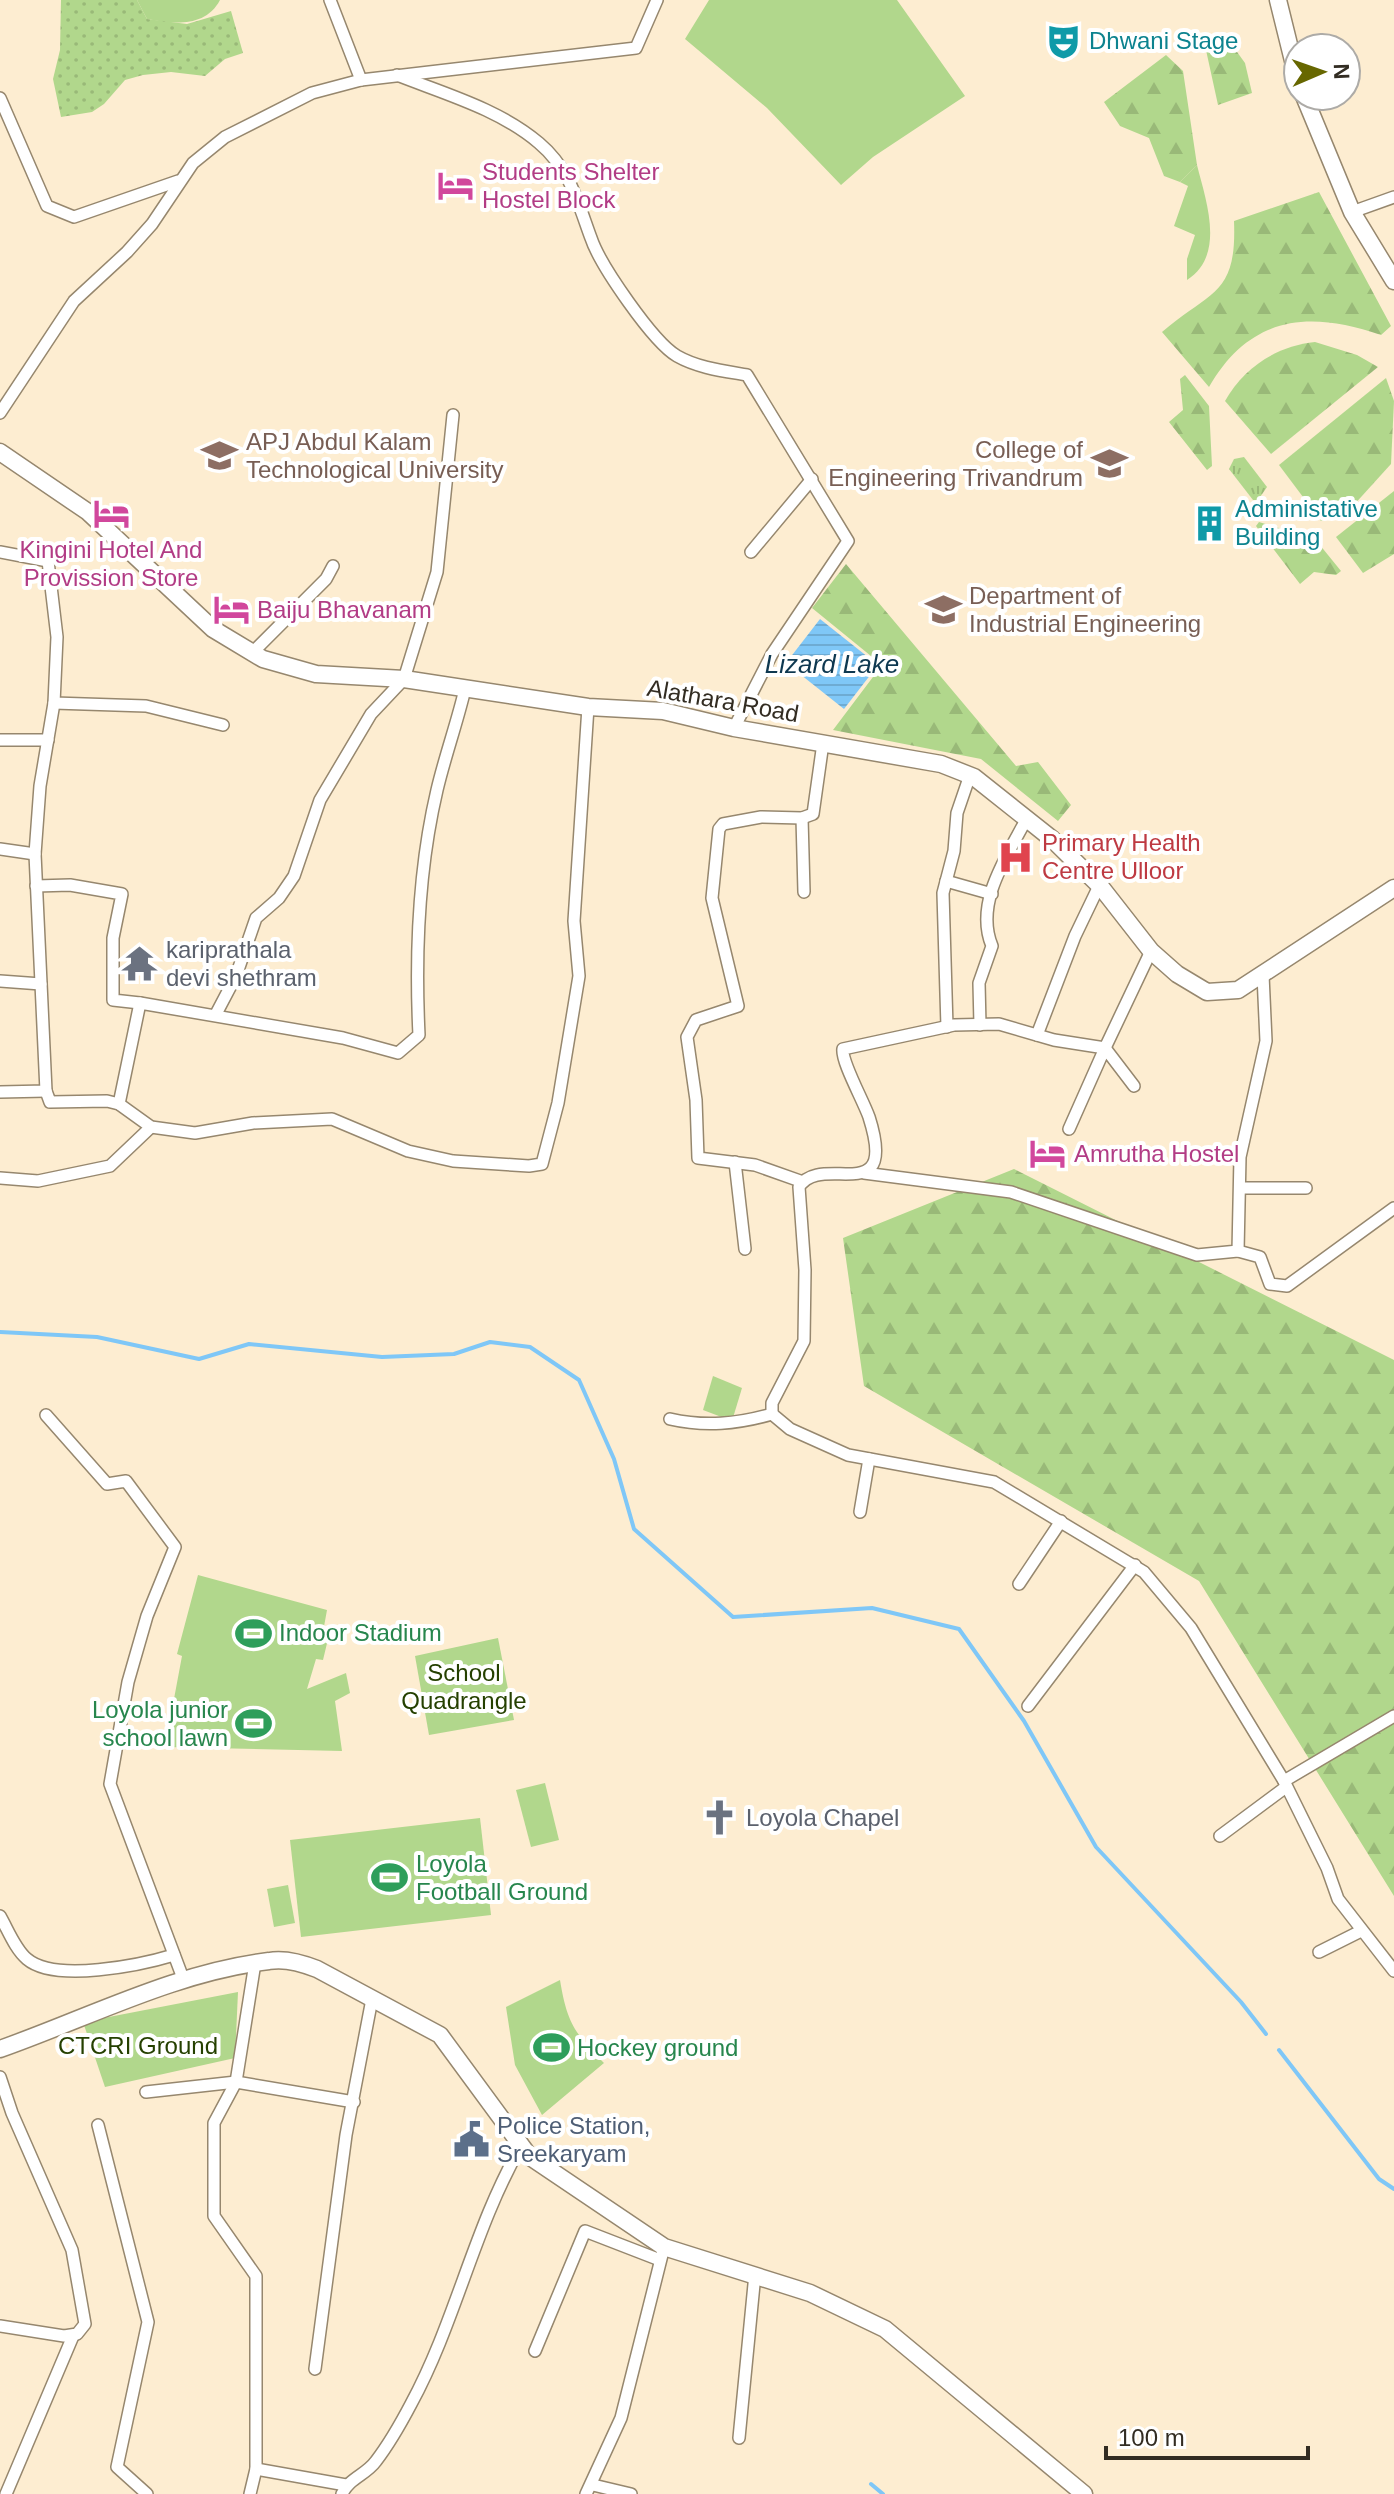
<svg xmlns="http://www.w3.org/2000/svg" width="1394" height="2494" viewBox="0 0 1394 2494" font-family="Helvetica,sans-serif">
	<defs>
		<pattern id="grass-tufts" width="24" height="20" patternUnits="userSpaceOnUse" patternTransform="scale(2)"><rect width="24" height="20" fill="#b1d78c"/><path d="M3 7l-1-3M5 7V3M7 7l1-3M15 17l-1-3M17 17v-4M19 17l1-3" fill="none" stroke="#99b978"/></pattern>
		<pattern id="forest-firs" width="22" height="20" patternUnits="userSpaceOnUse" patternTransform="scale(2)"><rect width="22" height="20" fill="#b1d78c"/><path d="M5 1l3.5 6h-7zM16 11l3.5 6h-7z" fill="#99b978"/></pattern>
		<pattern id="garden-dots" width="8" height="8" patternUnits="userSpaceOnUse" patternTransform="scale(2)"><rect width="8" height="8" fill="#b1d78c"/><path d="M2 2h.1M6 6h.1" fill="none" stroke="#99b978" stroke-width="1.8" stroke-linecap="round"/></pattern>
		<pattern id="water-rules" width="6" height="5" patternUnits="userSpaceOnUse" patternTransform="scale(2)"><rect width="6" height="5" fill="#7fc7f7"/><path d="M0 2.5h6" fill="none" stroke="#6eabd3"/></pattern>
	</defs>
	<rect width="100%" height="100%" fill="#fdedd1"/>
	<path fill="url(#grass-tufts)" d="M1244,457L1267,487L1258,500H1253L1229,469L1234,459Z"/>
	<g fill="url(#forest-firs)">
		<path d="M1227,38L1245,63L1252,93L1218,105L1204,41Z"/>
		<path d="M1166,55L1183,71L1197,165L1180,182L1164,176L1149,138L1120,126L1104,102Z"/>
		<path d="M1319,192L1391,326L1381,335C1308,310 1250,316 1209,387L1162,332C1211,290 1237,296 1234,221Z"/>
		<path d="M1315,342L1357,355L1378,367L1271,454L1225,401C1244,367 1277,346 1315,342Z"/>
		<path d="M1185,375L1209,406L1212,466L1207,470L1169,422L1183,410L1180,379Z"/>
		<path d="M1386,378L1394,401L1391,464L1352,507L1321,521L1279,465Z"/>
		<path d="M1394,491V554L1363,573L1336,537Z"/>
		<path d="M1259,522L1315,539L1341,571L1336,575L1314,572L1300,584L1256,526Z"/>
		<path d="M846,564L1016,766L1038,762L1071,805L1058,821L981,759L833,730L882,665L812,608Z"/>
		<path d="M1014,1169L1394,1360V1896L1199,1581L864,1386L843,1238Z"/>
	</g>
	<g fill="#b1d78c">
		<path d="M137,0H220C205,28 173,24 147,19Z"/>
		<path d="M709,0H897L965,96L873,157L841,185L767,108L685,39Z"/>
		<path d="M1197,165C1206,201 1226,255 1187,280V259L1195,235L1174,226L1188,186L1180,182Z"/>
		<path d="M713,1376L742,1388L732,1421L703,1410Z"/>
		<path d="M198,1575L327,1610L323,1632L329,1635L323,1660L316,1659L307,1689L346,1673L350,1693L335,1701L342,1751L165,1747L182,1656L177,1654Z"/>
		<path d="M498,1638L514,1720L429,1735L415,1656Z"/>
		<path d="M545,1783L559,1840L531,1847L516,1790Z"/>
		<path d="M480,1818L491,1915L301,1937L290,1840Z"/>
		<path d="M288,1885L295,1923L274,1927L267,1889Z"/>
		<path d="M560,1980C567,2022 574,2033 604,2063L542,2115L515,2065L506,2007Z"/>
		<path d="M238,1992L235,2058L105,2087L83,2022Z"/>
	</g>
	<path fill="url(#garden-dots)" d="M61,0H137L147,19L187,24L231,11L243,53L225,59L205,76L171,72L143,75L125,80L104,104L92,112L61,117L53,79L60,50Z"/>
	<path fill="url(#water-rules)" d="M820,619L878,665L844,709L786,663Z"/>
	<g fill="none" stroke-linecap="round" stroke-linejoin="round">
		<g stroke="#7fc7f7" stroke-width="4">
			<path d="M0,1332L97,1337L199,1359L249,1344L382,1357L454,1354L490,1342L530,1347L579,1380L614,1459L634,1529L733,1617L872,1608L959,1629L1024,1721L1096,1847L1241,2002L1266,2034"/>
			<path d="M1279,2050L1379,2179L1394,2189"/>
			<path d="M871,2484L883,2494"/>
		</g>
		<defs>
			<g id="street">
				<path d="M330,0L361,80"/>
				<path d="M397,75C445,94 499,109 539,143C570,169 578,203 591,238C600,265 653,342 677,356C698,368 724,371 747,375L848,541L772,654L734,728"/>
				<path d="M0,98L47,206L74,217L178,181"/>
				<path d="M1352,212L1394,197"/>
				<path d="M0,413L74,301L127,252L152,224L193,163L225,137L312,93L361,80L636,48L657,0"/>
				<path d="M0,552L48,561L57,637L54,703L146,706L223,725"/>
				<path d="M751,552L812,479"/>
				<path d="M253,652L326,579L333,566"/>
				<path d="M0,740H48"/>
				<path d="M802,818L804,892"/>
				<path d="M0,849L35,854"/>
				<path d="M946,881L992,894"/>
				<path d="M36,886L70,885L122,894L113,938V1000L140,1003"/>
				<path d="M0,981L41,984"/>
				<path d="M216,1014L236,976L256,918L279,898L294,876L320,800L371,714L404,679L437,572L453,415"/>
				<path d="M980,1025L979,983L992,946C974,903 1007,856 1027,818"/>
				<path d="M947,1027L943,893L954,851L957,813L970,775"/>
				<path d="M1037,1035L1075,936L1099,886"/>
				<path d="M46,1091L50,1102L107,1101L119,1104L151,1127L195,1133L253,1123L332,1119L408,1151L453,1161L529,1166L542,1164L558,1103L579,976L574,921L588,707"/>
				<path d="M0,1092L46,1091L35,854L40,786L54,703"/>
				<path d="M119,1104L140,1003L343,1038L398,1053L419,1035C415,953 418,871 437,790C445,756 457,723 465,689"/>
				<path d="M1069,1129L1105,1048L1134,1086"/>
				<path d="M735,1162L745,1249"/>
				<path d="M864,1173L1011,1192L1197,1255L1238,1251L1240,1157L1266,1041L1263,975"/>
				<path d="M0,1178L38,1181L110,1166L151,1127"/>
				<path d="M803,1182L755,1165L698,1158L696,1100L687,1037L696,1020L738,1006L712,898L719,829L723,824L761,817L802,818L813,814L823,743"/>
				<path d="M1240,1188H1306"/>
				<path d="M1238,1251L1260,1257L1270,1284L1287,1286L1394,1208"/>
				<path d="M772,1414L790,1429L848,1455L994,1482L1144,1572L1191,1628L1284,1781L1327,1868L1338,1899L1394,1971"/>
				<path d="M772,1414V1403L804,1341L805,1270L799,1187C821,1151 899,1211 869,1117C863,1100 841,1061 843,1049L954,1025L999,1024L1054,1040L1105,1048L1151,951"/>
				<path d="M46,1415L107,1484L126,1481L175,1547L147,1616L128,1682L110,1784L184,1981"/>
				<path d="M670,1419C705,1427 737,1424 772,1414"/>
				<path d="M860,1512L869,1459"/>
				<path d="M1019,1584L1061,1521"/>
				<path d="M1028,1706L1135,1565"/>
				<path d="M1284,1781L1394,1716"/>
				<path d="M1220,1836L1286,1787"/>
				<path d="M0,1916C8,1930 15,1949 27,1959C55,1983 141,1965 174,1955"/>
				<path d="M1319,1952L1361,1931"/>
				<path d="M0,2077L12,2113L72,2250L85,2324L77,2334L64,2336L0,2326"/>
				<path d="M146,2092L236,2082L354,2102"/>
				<path d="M98,2125L148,2322L117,2467L147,2494"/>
				<path d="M535,2351L585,2231L660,2260"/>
				<path d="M315,2369L346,2135L372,1999"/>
				<path d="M739,2438L755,2274"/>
				<path d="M256,2469L346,2485"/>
				<path d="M593,2485L631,2494"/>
				<path d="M6,2494L73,2336"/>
				<path d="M250,2494L256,2469V2276L214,2216V2123L236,2082L255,1963"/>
				<path d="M342,2494C349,2478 366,2475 376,2461C389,2444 401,2423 411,2404C456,2321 474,2227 521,2146"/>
				<path d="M586,2494L621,2418L664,2247"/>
			</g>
			<g id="secondary">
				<path d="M1278,0L1298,81"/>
				<path d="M1304,96L1352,212L1394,281"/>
				<path d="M0,452L88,512L213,629L263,659L316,674L404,679L588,707L663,711L734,728L941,764L974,777L1052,839L1101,887L1151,951L1177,974L1207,992L1238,990L1394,888"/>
				<path d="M0,2049C88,2018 176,1972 269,1961C285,1958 302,1963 317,1969L440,2035L529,2156L664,2247L810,2293L885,2329L1084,2494"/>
			</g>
		</defs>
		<use href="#street" stroke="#96876e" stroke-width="14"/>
		<use href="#secondary" stroke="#96876e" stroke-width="19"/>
		<use href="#street" stroke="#fff" stroke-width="11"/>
		<use href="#secondary" stroke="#fff" stroke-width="16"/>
	</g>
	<defs>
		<symbol id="theatre-bare" viewBox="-9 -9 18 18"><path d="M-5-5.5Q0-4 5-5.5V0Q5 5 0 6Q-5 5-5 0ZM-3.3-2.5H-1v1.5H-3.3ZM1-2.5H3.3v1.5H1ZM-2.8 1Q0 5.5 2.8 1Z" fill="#0f9aa8" stroke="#fff" stroke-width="2.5" paint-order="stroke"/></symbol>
		<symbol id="hotel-bare" viewBox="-9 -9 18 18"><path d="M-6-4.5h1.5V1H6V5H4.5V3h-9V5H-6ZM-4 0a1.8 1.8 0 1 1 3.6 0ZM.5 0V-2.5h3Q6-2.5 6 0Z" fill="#d1479c" stroke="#fff" stroke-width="2.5" paint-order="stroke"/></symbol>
		<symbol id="university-bare" viewBox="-9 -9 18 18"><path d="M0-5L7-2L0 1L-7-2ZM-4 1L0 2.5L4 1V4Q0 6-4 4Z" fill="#8d6e63" stroke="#fff" stroke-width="2.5" paint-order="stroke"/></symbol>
		<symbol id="building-bare" viewBox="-9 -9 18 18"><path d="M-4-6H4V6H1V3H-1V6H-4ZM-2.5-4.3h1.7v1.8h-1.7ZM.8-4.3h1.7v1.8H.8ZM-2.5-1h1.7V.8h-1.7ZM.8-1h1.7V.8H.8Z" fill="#0f9aa8" stroke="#fff" stroke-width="2.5" paint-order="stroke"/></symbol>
		<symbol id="hospital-bare" viewBox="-9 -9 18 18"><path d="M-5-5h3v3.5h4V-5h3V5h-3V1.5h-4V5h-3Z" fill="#e0444e" stroke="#fff" stroke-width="2.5" paint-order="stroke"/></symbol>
		<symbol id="temple-bare" viewBox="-9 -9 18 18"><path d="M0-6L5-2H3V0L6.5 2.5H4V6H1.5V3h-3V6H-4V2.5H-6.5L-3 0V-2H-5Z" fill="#6b7280" stroke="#fff" stroke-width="2.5" paint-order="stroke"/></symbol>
		<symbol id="stadium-bare" viewBox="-9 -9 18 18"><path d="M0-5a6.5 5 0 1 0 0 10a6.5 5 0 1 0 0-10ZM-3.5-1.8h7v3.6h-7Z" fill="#2e9e5b" stroke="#fff" stroke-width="2.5" paint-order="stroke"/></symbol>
		<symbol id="church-bare" viewBox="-9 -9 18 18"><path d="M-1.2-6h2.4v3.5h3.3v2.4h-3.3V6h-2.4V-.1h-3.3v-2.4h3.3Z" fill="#6b7280" stroke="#fff" stroke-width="2.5" paint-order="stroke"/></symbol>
		<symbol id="civic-bare" viewBox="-9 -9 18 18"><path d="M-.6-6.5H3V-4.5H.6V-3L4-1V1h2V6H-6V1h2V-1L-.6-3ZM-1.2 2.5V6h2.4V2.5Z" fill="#5c6f8a" stroke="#fff" stroke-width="2.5" paint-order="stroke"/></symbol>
	</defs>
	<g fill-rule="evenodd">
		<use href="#theatre-bare" x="1038" y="16" width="51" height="51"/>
		<use href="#hotel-bare" x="430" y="160" width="51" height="51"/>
		<use href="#university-bare" x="194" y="430" width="51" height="51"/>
		<use href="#university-bare" x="1084" y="438" width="51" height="51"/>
		<use href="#hotel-bare" x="86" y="488" width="51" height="51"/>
		<use href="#building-bare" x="1184" y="498" width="51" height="51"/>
		<use href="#hotel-bare" x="206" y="584" width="51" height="51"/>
		<use href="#university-bare" x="918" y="584" width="51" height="51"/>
		<use href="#hospital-bare" x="990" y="832" width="51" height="51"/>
		<use href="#temple-bare" x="114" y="938" width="51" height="51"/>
		<use href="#hotel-bare" x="1022" y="1128" width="51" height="51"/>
		<use href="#stadium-bare" x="228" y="1608" width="51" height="51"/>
		<use href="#stadium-bare" x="228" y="1698" width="51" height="51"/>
		<use href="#church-bare" x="694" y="1792" width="51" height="51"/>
		<use href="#stadium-bare" x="364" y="1852" width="51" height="51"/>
		<use href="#stadium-bare" x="526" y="2022" width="51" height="51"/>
		<use href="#civic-bare" x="446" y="2114" width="51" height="51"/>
	</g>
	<g text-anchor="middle" stroke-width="8" stroke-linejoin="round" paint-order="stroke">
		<g font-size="24" fill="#0d838f" stroke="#fff" text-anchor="start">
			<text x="1089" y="49">Dhwani Stage</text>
			<text x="1235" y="517">Administative<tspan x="1235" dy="28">Building</tspan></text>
		</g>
		<g font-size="24" fill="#b23c85" stroke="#fff" text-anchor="start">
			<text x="482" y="180">Students Shelter<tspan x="482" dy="28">Hostel Block</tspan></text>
			<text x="111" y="558" text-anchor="middle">Kingini Hotel And<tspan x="111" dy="28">Provission Store</tspan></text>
			<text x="257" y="618">Baiju Bhavanam</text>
			<text x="1074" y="1162">Amrutha Hostel</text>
		</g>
		<g font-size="24" fill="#785e54" stroke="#fff" text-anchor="start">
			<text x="246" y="450">APJ Abdul Kalam<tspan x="246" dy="28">Technological University</tspan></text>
			<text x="1083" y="458" text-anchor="end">College of<tspan x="1083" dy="28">Engineering Trivandrum</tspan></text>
			<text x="969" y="604">Department of<tspan x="969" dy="28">Industrial Engineering</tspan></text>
		</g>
		<g font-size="24" fill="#322c22" stroke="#fff">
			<text transform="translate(723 701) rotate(10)" y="8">Alathara Road</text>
		</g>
		<g font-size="24" fill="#be3a42" stroke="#fff" text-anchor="start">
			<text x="1042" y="851">Primary Health<tspan x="1042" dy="28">Centre Ulloor</tspan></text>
		</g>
		<g font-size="24" fill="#5b616d" stroke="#fff" text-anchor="start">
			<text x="166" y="958">kariprathala<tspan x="166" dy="28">devi shethram</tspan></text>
			<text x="746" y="1826">Loyola Chapel</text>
		</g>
		<g font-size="24" fill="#27864d" stroke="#fff" text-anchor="start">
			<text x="279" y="1641">Indoor Stadium</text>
			<text x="228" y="1718" text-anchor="end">Loyola junior<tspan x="228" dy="28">school lawn</tspan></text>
			<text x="416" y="1872">Loyola<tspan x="416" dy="28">Football Ground</tspan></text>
			<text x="577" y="2056">Hockey ground</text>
		</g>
		<g font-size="24" fill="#254000" stroke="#fff">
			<text x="464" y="1681">School<tspan x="464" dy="28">Quadrangle</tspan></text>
			<text x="138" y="2054">CTCRI Ground</text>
		</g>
		<g font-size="24" fill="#4e5e75" stroke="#fff" text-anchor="start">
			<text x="497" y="2134">Police Station,<tspan x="497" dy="28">Sreekaryam</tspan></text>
		</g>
		<g font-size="26" font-style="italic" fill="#0e3850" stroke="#fff">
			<text x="832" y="673">Lizard Lake</text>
		</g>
	</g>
	<g transform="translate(1322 72) rotate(88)"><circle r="38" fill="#ffffff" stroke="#adaba7" stroke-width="2"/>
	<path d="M0-6L14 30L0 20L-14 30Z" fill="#676700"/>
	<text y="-12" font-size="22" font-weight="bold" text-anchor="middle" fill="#322c22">N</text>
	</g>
	<path d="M1106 2446v12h202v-12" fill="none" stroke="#322c22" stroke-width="4"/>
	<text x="1118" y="2446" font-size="24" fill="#322c22" stroke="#ffffff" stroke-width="6" paint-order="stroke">100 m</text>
</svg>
